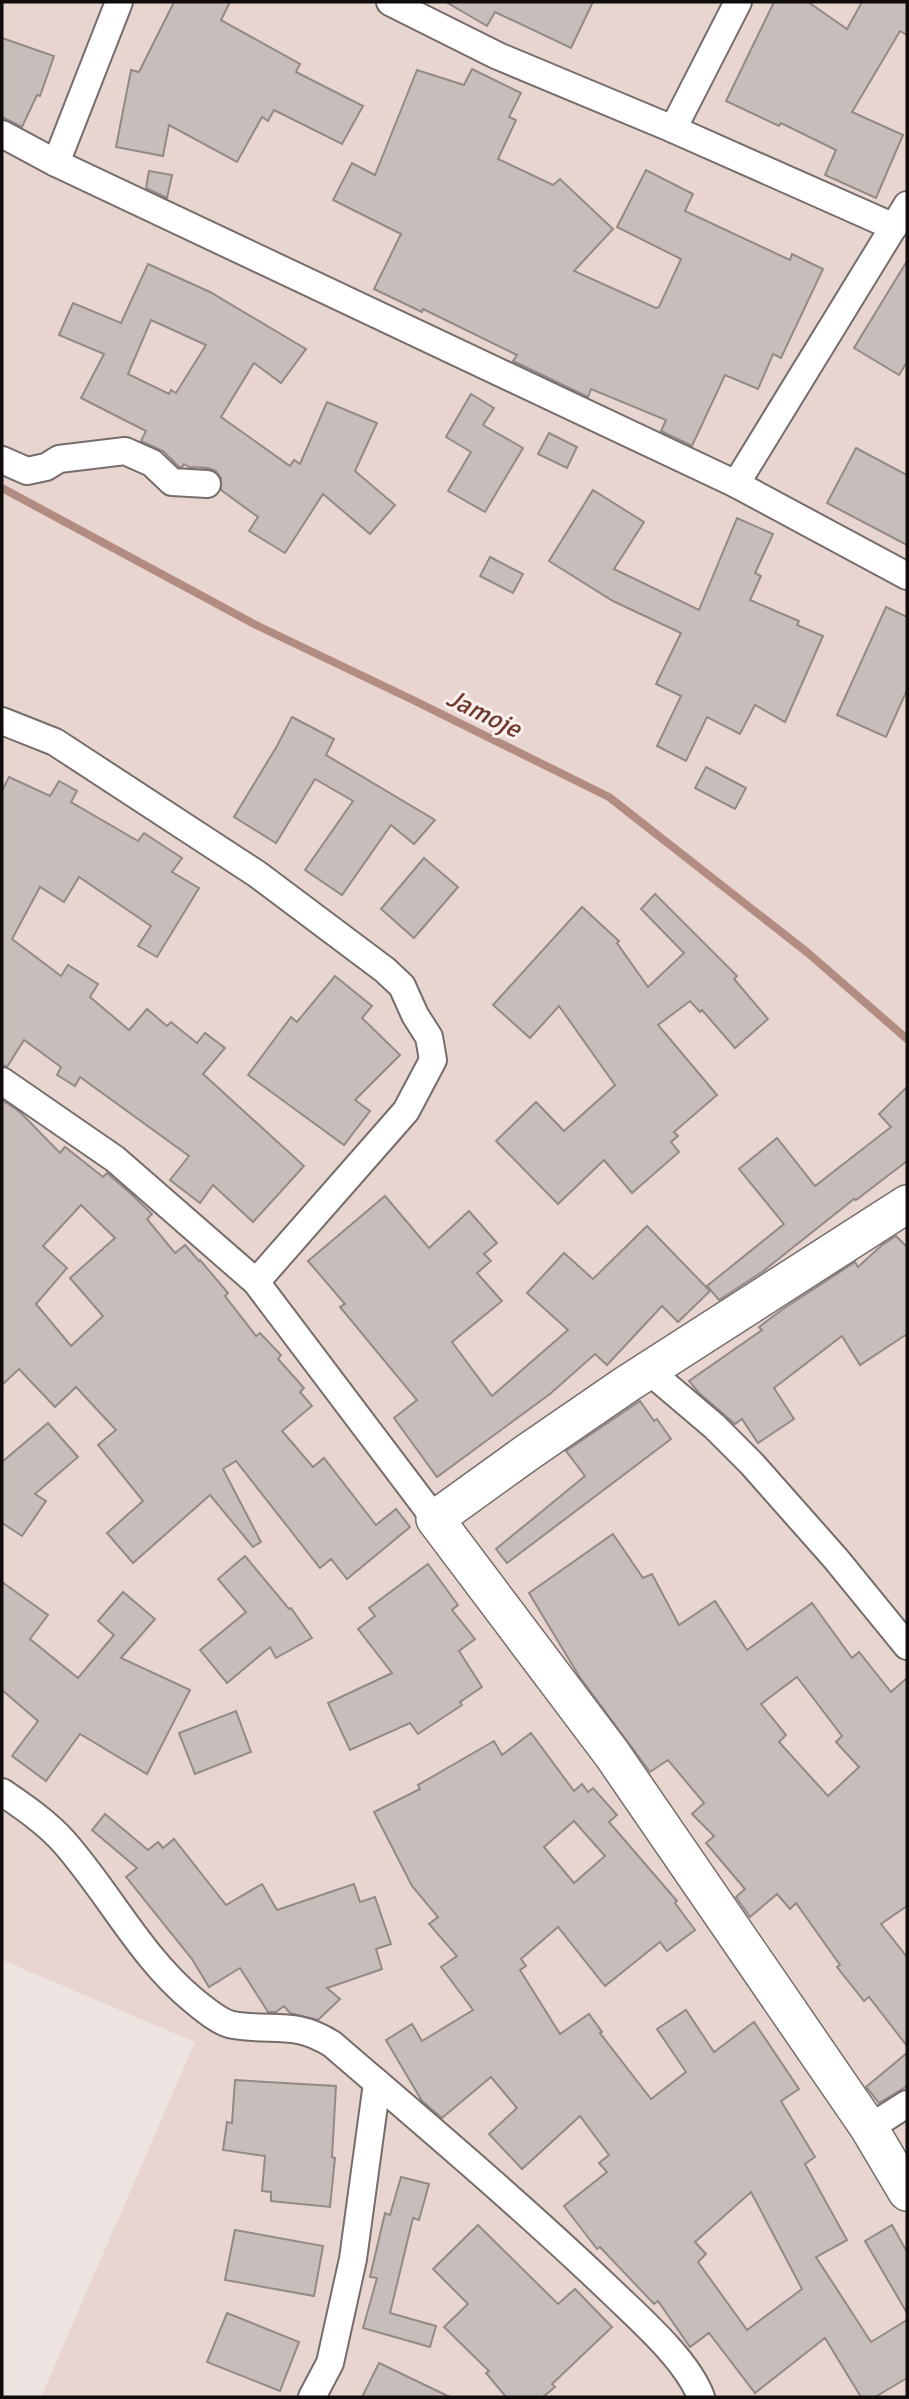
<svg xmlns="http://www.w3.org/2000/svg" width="909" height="2399" viewBox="0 0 909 2399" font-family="Signika,sans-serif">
	<rect width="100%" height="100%" fill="#ede3e0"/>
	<path fill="#e8d5d0" d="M2,2H907V2397H41L195,2042L2,1960Z"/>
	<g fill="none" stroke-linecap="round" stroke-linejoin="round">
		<path stroke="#b28b81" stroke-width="8" d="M2,488L256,625L413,700L609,797L808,953L907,1039"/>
	</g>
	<g fill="#c7bdbb" stroke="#938a87" stroke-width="2" fill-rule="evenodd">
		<path d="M174,2H230L221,20L300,64L296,72L363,106L342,144L274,110L268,121L262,117L237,162L169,125L163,156L116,147L131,70L139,72Z"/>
		<path d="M446,2H593L571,48L495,12L487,26Z"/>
		<path d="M774,2H808L847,29L862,2H907V35L900,31L852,112L903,135L876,198L825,175L836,150L781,123L779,126L726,101Z"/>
		<path d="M2,38L54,56L40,96L37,95L22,127L2,117Z"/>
		<path d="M472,69L521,93L509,117L516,120L498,159L553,185L560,179L613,229L574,271L656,308L659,307L681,259L617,227L646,170L693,194L685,211L790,260L792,254L823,269L781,358L773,354L758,389L725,375L692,446L661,431L666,420L591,389L588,397L513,361L517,355L423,309L422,312L374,289L401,234L333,200L352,163L375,175L417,70L464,85Z"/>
		<path d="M149,171L172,175L167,198L146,188Z"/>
		<path d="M907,261V362L899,375L854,348Z"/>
		<path d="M148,264L210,292L306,349L281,383L254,363L221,417L290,466L294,460L300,464L327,402L377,423L355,471L395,505L370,534L323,494L285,553L249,531L258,517L221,490V478L216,471L208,468L189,467L184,464L182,467H179L163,451L141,441L146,431L81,398L104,354L59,335L73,303L121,323ZM151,320L206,345L176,393L171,390L169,394L128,374Z"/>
		<path d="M471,394L494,408L483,425L523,448L485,512L448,491L471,452L446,437Z"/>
		<path d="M549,433L577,447L567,468L538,454Z"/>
		<path d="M856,448L907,475V545L827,503Z"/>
		<path d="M593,490L644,522L614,569L699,610L737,518L773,534L755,573L761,576L750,600L799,621L797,625L823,636L785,722L755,705L740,734L707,717L686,761L657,746L681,696L656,684L681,633L613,601L549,561Z"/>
		<path d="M490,557L523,574L513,593L480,576Z"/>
		<path d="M886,607L907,617V690L886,737L837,715Z"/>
		<path d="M292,717L334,739L326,755L435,820L414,844L391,825L342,895L305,870L353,801L315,779L276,843L234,817L277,746Z"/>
		<path d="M706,767L746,788L735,809L695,788Z"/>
		<path d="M9,777L50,796L59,781L77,791L71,802L138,841L144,833L182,858L172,872L199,888L157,957L138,946L151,926L79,877L64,902L40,887L12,939L61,976L68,965L98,984L90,997L129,1030L147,1009L167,1026L171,1022L197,1043L205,1033L225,1048L203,1074L304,1166L253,1222L213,1185L200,1203L170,1180L189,1156L80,1077L75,1086L57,1075L61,1067L24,1040L7,1067L2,1065V791Z"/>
		<path d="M424,858L458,887L414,938L381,909Z"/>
		<path d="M655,894L737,976L734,979L768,1019L735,1048L702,1010L700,1012L690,1001L658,1025L717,1095L674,1132L678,1136L671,1142L679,1152L632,1193L604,1160L558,1204L496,1141L536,1102L564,1131L615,1085L559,1006L530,1038L493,1005L582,907L619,941L617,943L648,987L684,953L641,909Z"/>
		<path d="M335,976L372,1006L362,1018L400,1055L355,1100L370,1111L344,1145L248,1075L291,1017L297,1022Z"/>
		<path d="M907,1087V1161L856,1200L854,1199L762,1272L719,1300L707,1286L784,1224L739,1169L777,1138L815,1186L891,1127L879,1114Z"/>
		<path d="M2,1100L20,1112L60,1153L65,1147L103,1177L107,1173L129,1192L152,1214L147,1219L175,1253L185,1245L199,1261L200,1260L228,1293L225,1296L256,1336L260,1333L281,1355L278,1359L304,1388L300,1392L312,1406L282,1431L313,1467L324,1458L376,1525L396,1509L410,1527L347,1579L331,1559L320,1568L236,1461L223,1469L261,1542L253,1547L210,1495L133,1563L107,1533L143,1501L98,1445L116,1430L76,1387L55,1407L19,1369L2,1385ZM81,1205L115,1238L70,1278L103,1316L71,1346L36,1304L67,1268L43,1246Z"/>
		<path d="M385,1196L429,1248L469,1211L497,1243L484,1254L491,1261L477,1273L502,1301L452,1342L492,1396L568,1330L527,1293L564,1253L593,1279L647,1226L710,1291L678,1322L662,1306L607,1365L595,1354L550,1394L437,1477L394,1418L417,1400L340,1307L345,1304L308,1261Z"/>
		<path d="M896,1236L907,1247V1334L860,1365L842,1336L774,1388L794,1419L758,1443L742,1419L735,1424L699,1393L689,1381L762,1330L759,1327L783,1309L855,1262L858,1267L882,1245Z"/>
		<path d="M640,1401L654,1421L657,1419L671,1439L507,1563L496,1549L585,1476L566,1451Z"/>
		<path d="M48,1423L78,1457L35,1494L46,1501L22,1536L2,1523V1462Z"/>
		<path d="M613,1534L643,1578L652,1574L679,1625L715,1601L747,1650L812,1603L852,1658L859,1652L891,1692L907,1678V1906L881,1924L907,1957V2046L869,1997L864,2001L837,1967L840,1965L796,1903L790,1909L777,1894L750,1917L736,1897L745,1889L706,1843L714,1836L692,1814L704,1803L668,1760L650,1772L579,1676L529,1593ZM797,1677L842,1736L836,1742L859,1767L828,1796L779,1742L786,1735L761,1704Z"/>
		<path d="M245,1556L289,1609L291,1608L312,1638L276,1658L270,1647L227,1683L200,1650L246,1612L218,1579Z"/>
		<path d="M428,1564L458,1605L452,1610L475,1639L459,1651L482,1687L460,1702L462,1705L418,1734L410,1723L350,1750L328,1703L392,1673L358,1629L375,1616L369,1608Z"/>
		<path d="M2,1582L48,1615L30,1639L78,1678L114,1635L98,1621L123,1592L155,1619L121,1658L190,1690L147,1774L80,1734L46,1781L12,1756L38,1721L2,1690Z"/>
		<path d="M236,1711L251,1752L195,1774L179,1733Z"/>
		<path d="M531,1733L574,1791L582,1784L588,1792L593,1788L617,1815L609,1822L677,1901L675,1903L695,1930L667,1951L660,1942L605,1986L558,1927L521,1959L526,1966L520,1970L560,2034L589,2014L602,2032L600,2033L651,2099L686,2072L657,2029L686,2010L714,2052L754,2022L799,2089L781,2101L815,2157L805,2164L847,2240L816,2257L871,2342L907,2320V2378L875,2397H861L825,2338L755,2393L709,2333L690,2347L658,2301L654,2304L600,2247L597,2249L564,2206L607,2172L599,2163L609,2155L580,2116L522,2169L489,2134L517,2108L491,2077L442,2118L422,2101L386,2040L412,2024L422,2041L473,2010L441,1967L457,1956L429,1924L438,1917L412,1886L374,1812L420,1789L418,1785L494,1741L502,1755ZM574,1821L605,1856L574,1883L544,1847ZM751,2192L802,2289L747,2330L698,2262L706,2254L695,2242Z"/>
		<path d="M105,1814L148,1850L158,1842L163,1848L174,1839L226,1905L262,1884L277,1910L354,1884L360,1902L375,1897L391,1944L376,1949L382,1969L327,1988L340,1999L318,2020L290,2013L284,2006L276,2012H268L240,1968L209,1987L192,1959L126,1877L137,1868L92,1830Z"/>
		<path d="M907,2053V2086L879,2103L866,2087Z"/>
		<path d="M235,2080L336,2086L332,2157L335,2158L330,2207L271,2201V2192L262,2191L265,2156L223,2150L227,2122L232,2123Z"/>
		<path d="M401,2177L429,2184L419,2220L413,2218L390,2313L436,2326L430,2347L363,2328L377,2278L370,2277L385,2213L390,2215Z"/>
		<path d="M478,2225L558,2304L575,2289L612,2327L552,2384L555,2387L543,2397H506L486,2373L489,2371L444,2327L468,2304L433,2269Z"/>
		<path d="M892,2225L907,2252V2313L865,2241Z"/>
		<path d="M235,2230L323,2246L314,2296L225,2280Z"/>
		<path d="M227,2313L299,2342L280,2391L207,2362Z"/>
		<path d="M379,2363L450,2397H362Z"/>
	</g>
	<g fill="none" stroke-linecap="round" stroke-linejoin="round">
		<defs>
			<g id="street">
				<path d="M390,2L498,56L673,129L894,227"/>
				<path d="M673,129L738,2"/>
				<path d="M2,134L56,163L736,484L907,205"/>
				<path d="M56,163L119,2"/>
				<path d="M2,460L27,471L46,467L59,459L125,451L152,463L172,482L207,484"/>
				<path d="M736,484L907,576"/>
				<path d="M2,721L55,742L257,874L385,970L402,986L415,1015L429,1037L433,1060L406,1111L256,1282"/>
				<path d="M2,1081L115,1159L256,1282L435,1519"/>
				<path d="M648,1370L714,1426L752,1464L836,1559L907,1646"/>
				<path d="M2,1792C24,1807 46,1822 64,1842C109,1893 140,1956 193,2000C203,2008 220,2023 233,2025C274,2032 293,2020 332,2044C426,2125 522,2206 612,2292C641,2320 687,2360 701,2397"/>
				<path d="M869,2128L907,2104"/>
				<path d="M312,2397L330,2363L353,2259L377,2083"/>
			</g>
			<path id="secondary" d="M907,1204L627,1384L528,1452L435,1519L612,1754L869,2128L907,2192"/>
		</defs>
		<use href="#street" stroke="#756d6b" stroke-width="30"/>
		<use href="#secondary" stroke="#756d6b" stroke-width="40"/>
		<use href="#street" stroke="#fff" stroke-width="26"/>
		<use href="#secondary" stroke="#fff" stroke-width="37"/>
	</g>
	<g text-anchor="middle" stroke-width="6" stroke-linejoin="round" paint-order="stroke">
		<g font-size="26" font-style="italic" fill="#6e382a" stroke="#faf0ed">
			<text transform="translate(484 713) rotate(26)" y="9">Jamoje</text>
		</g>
	</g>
	<rect width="909" height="2399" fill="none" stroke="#0f0c0b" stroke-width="7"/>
</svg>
